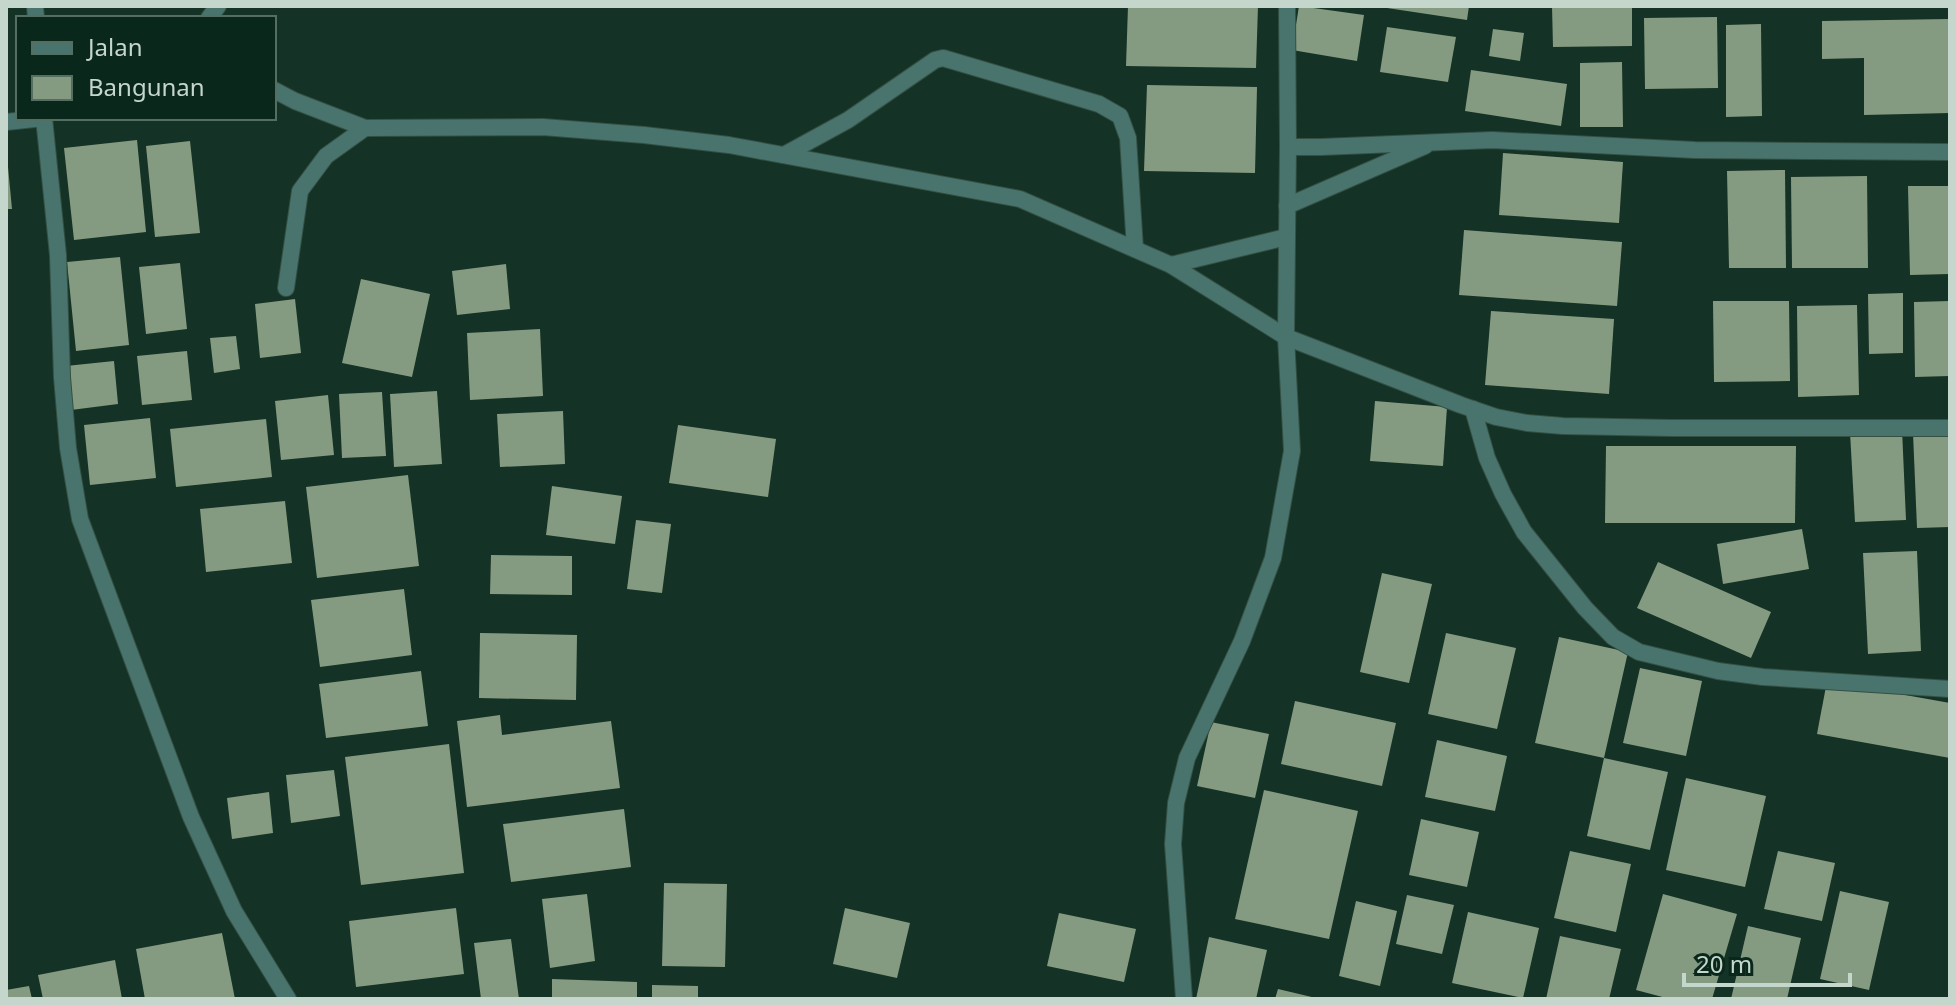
<svg xmlns="http://www.w3.org/2000/svg" width="1956" height="1005" viewBox="0 0 1956 1005" font-family="'Noto Sans',sans-serif">
	<rect width="100%" height="100%" fill="#143225"/>
	<g fill="#859b81">
		<path d="M1128,6H1258L1256,68L1126,66Z"/>
		<path d="M1299,6L1364,15L1357,61L1292,50Z"/>
		<path d="M1387,6H1469L1467,20L1387,8Z"/>
		<path d="M1552,6H1632V46L1553,47Z"/>
		<path d="M1717,17L1718,88L1645,89L1644,18Z"/>
		<path d="M1949,19L1950,113L1864,115V58L1822,59V21Z"/>
		<path d="M1761,24L1762,116L1726,117V25Z"/>
		<path d="M1387,27L1456,37L1448,82L1380,72Z"/>
		<path d="M1493,29L1524,33L1520,61L1489,56Z"/>
		<path d="M1622,62L1623,127H1580V63Z"/>
		<path d="M1471,70L1567,84L1561,126L1465,111Z"/>
		<path d="M1147,85L1257,87L1255,173L1144,171Z"/>
		<path d="M137,140L146,232L74,240L64,148Z"/>
		<path d="M190,141L200,233L155,237L146,146Z"/>
		<path d="M1503,153L1623,162L1619,223L1499,215Z"/>
		<path d="M8,167L12,209H6V168Z"/>
		<path d="M1785,170L1786,268H1729L1727,171Z"/>
		<path d="M1867,176L1868,268H1792L1791,177Z"/>
		<path d="M1908,186H1950V274L1910,275Z"/>
		<path d="M1464,230L1622,242L1617,306L1459,295Z"/>
		<path d="M120,257L129,345L76,351L67,262Z"/>
		<path d="M180,263L187,329L146,334L139,267Z"/>
		<path d="M506,264L510,309L457,315L452,271Z"/>
		<path d="M361,279L430,294L412,377L342,363Z"/>
		<path d="M1903,293V353L1869,354L1868,294Z"/>
		<path d="M295,299L301,353L260,358L255,304Z"/>
		<path d="M1713,301H1789L1790,381L1714,382Z"/>
		<path d="M1950,301V376L1915,377L1914,302Z"/>
		<path d="M1857,305L1859,395L1798,397L1797,306Z"/>
		<path d="M1491,311L1614,319L1609,394L1485,385Z"/>
		<path d="M540,329L543,396L470,400L467,333Z"/>
		<path d="M236,336L240,369L214,373L210,338Z"/>
		<path d="M187,351L192,400L142,405L137,356Z"/>
		<path d="M114,361L118,404L71,410L66,366Z"/>
		<path d="M437,391L442,464L394,467L390,394Z"/>
		<path d="M382,392L386,456L342,458L339,394Z"/>
		<path d="M328,395L334,455L281,460L275,401Z"/>
		<path d="M1375,401L1447,407L1443,466L1370,461Z"/>
		<path d="M563,411L565,464L500,467L497,414Z"/>
		<path d="M150,418L156,478L90,485L84,425Z"/>
		<path d="M266,419L272,477L176,487L170,429Z"/>
		<path d="M678,425L776,439L768,497L669,483Z"/>
		<path d="M1902,429L1906,520L1855,522L1850,432Z"/>
		<path d="M1950,431V527L1917,528L1913,433Z"/>
		<path d="M1606,446H1796L1795,523H1605Z"/>
		<path d="M408,475L419,566L317,578L306,487Z"/>
		<path d="M552,486L622,496L615,544L546,535Z"/>
		<path d="M285,501L292,563L206,572L200,509Z"/>
		<path d="M636,520L671,524L662,593L627,589Z"/>
		<path d="M1802,529L1809,569L1723,584L1717,544Z"/>
		<path d="M1917,551L1921,651L1868,654L1863,553Z"/>
		<path d="M491,555L572,556V595L490,594Z"/>
		<path d="M1658,562L1771,612L1751,658L1637,608Z"/>
		<path d="M1382,573L1432,584L1409,683L1360,672Z"/>
		<path d="M404,589L412,655L320,667L311,600Z"/>
		<path d="M480,633L577,635L576,700L479,698Z"/>
		<path d="M1446,633L1516,648L1497,729L1428,714Z"/>
		<path d="M1559,637L1628,652L1604,758L1668,772L1650,850L1587,836L1604,758L1535,743Z"/>
		<path d="M1640,668L1702,681L1686,756L1623,743Z"/>
		<path d="M421,671L428,726L326,738L319,684Z"/>
		<path d="M1827,681L1950,703V758L1817,734Z"/>
		<path d="M1295,701L1396,723L1382,786L1281,764Z"/>
		<path d="M500,715L502,735L611,721L620,788L467,807L457,721Z"/>
		<path d="M1211,722L1269,734L1255,798L1197,786Z"/>
		<path d="M1437,740L1507,756L1495,811L1425,797Z"/>
		<path d="M449,744L464,873L361,885L345,757Z"/>
		<path d="M334,770L340,816L291,823L286,775Z"/>
		<path d="M1686,778L1766,796L1745,887L1666,870Z"/>
		<path d="M1264,790L1358,811L1329,939L1235,919Z"/>
		<path d="M269,792L273,833L232,839L227,798Z"/>
		<path d="M624,809L631,867L511,882L503,824Z"/>
		<path d="M1421,819L1479,832L1467,887L1409,875Z"/>
		<path d="M1570,851L1631,864L1616,932L1554,918Z"/>
		<path d="M1778,851L1835,863L1822,921L1764,909Z"/>
		<path d="M664,883L727,884L725,967L662,966Z"/>
		<path d="M1840,891L1889,902L1869,990L1820,979Z"/>
		<path d="M587,894L595,961L550,968L542,899Z"/>
		<path d="M1663,894L1737,914L1712,999H1670L1636,990Z"/>
		<path d="M1407,895L1454,905L1442,954L1396,944Z"/>
		<path d="M1356,901L1397,911L1380,986L1339,976Z"/>
		<path d="M456,908L464,974L356,987L349,921Z"/>
		<path d="M845,908L910,923L897,978L833,964Z"/>
		<path d="M1468,912L1539,928L1523,998L1452,983Z"/>
		<path d="M1059,913L1136,929L1124,982L1047,966Z"/>
		<path d="M1748,926L1801,938L1787,999H1731Z"/>
		<path d="M222,933L235,999H145L136,949Z"/>
		<path d="M1560,936L1621,949L1609,999H1546Z"/>
		<path d="M1209,937L1267,950L1256,999H1196Z"/>
		<path d="M511,939L519,999H481L474,943Z"/>
		<path d="M115,960L122,999H43L38,975Z"/>
		<path d="M552,979L637,982V999H552Z"/>
		<path d="M652,985L698,986V999H652Z"/>
		<path d="M29,986L32,999H6V990Z"/>
		<path d="M1278,989L1316,998V999H1275Z"/>
	</g>
	<g fill="none" stroke-linecap="round" stroke-linejoin="round">
		<defs>
			<g id="minor">
				<path d="M35,6L36,18"/>
				<path d="M209,18L218,6"/>
				<path d="M274,90L295,101L365,128L543,127L644,135L729,145L1020,199L1171,265L1286,337L1461,405L1496,417L1527,423L1563,426L1672,428H1950"/>
				<path d="M44,118L58,255L62,377L68,448L80,519L191,817L234,911L288,999"/>
				<path d="M6,122L44,118"/>
				<path d="M1288,147H1321L1492,140L1695,150L1950,152"/>
				<path d="M784,155L848,120L935,60L943,58L1099,104L1120,116L1128,138L1135,249"/>
				<path d="M1287,206L1425,146"/>
				<path d="M1171,265L1286,237"/>
				<path d="M286,288L300,191L326,156L365,128"/>
				<path d="M1473,409L1487,458L1503,494L1524,532L1585,608L1613,637L1639,652L1718,671L1763,677L1950,689"/>
				<path d="M1184,999L1173,844L1176,803L1187,758L1242,641L1273,558L1292,451L1286,337L1288,147L1287,6"/>
			</g>
		</defs>
		<use href="#minor" stroke="#345043" stroke-width="18"/>
		<use href="#minor" stroke="#49746e" stroke-width="16"/>
	</g>
	<rect width="1956" height="1005" fill="none" stroke="#c5d6cd" stroke-width="16"/>
	<rect x="16" y="16" width="260" height="104" fill="#09281b" stroke="#546e62" stroke-width="2"/>
	<rect x="32" y="42" width="40" height="12" fill="#49746e" stroke="#546e62" stroke-width="2"/>
	<text x="88" y="56" font-size="24" fill="#c5d6cd">Jalan</text>
	<rect x="32" y="76" width="40" height="24" fill="#859b81" stroke="#546e62" stroke-width="2"/>
	<text x="88" y="96" font-size="24" fill="#c5d6cd">Bangunan</text>
	<path d="M1684 973v12h166v-12" fill="none" stroke="#c5d6cd" stroke-width="4"/>
	<text x="1696" y="973" font-size="24" fill="#c5d6cd" stroke="#09281b" stroke-width="6" paint-order="stroke">20 m</text>
</svg>
